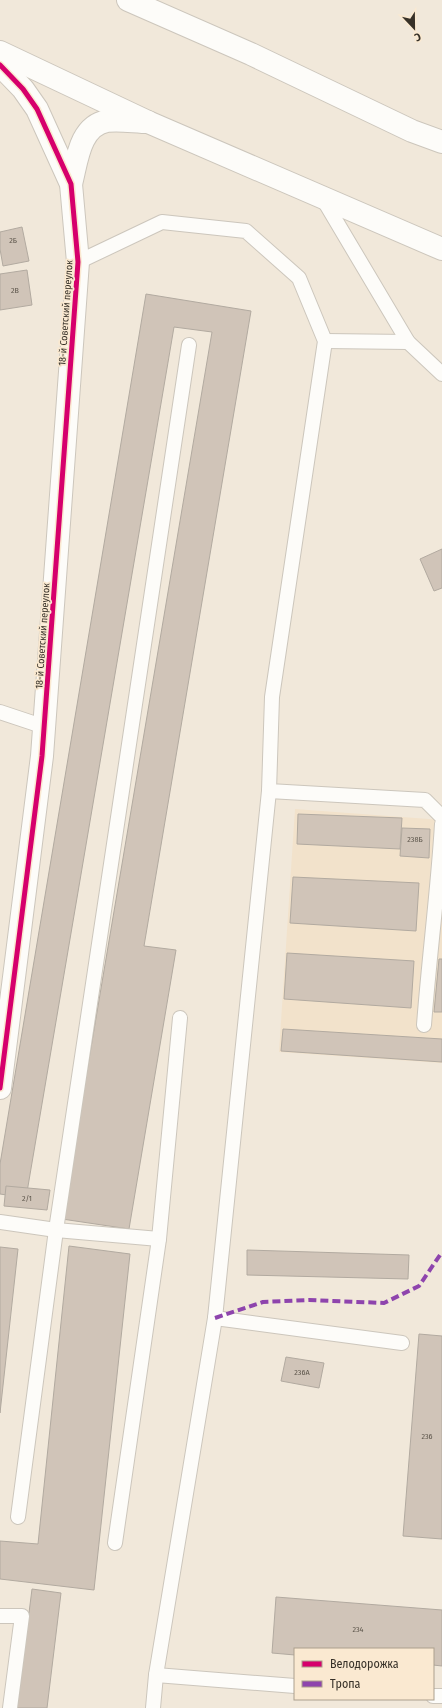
<svg xmlns="http://www.w3.org/2000/svg" width="442" height="1708" viewBox="0 0 442 1708" font-family="'Fira Sans Condensed',sans-serif">
	<rect width="100%" height="100%" fill="#f1e8da"/>
	<path fill="#f2e2cb" d="M295,809L442,820V1063L279,1052Z"/>
	<g fill="#d0c4b8" stroke="#b2aaa0">
		<path d="M22,227L29,261L3,266L0,249V232Z"/>
		<path d="M27,270L32,305L0,310V274Z"/>
		<path d="M146,294L251,311L144,946L176,950L129,1229L62,1219L212,332L174,327L26,1198L0,1194V1164Z"/>
		<path d="M442,549V588L434,591L420,559Z"/>
		<path d="M298,814L402,818L400,849L297,844Z"/>
		<path d="M402,828L430,829L429,858L400,856Z"/>
		<path d="M293,877L419,883L416,931L290,923Z"/>
		<path d="M287,953L414,961L411,1008L284,999Z"/>
		<path d="M439,959H442V1012H434Z"/>
		<path d="M283,1029L442,1039V1062L281,1051Z"/>
		<path d="M6,1186L50,1190L47,1210L4,1206Z"/>
		<path d="M69,1246L130,1254L94,1590L0,1579V1541L38,1544Z"/>
		<path d="M0,1247L18,1249L0,1413Z"/>
		<path d="M247,1250L409,1255L408,1279L247,1275Z"/>
		<path d="M419,1334L442,1336V1539L403,1536Z"/>
		<path d="M286,1357L324,1363L319,1388L281,1381Z"/>
		<path d="M32,1589L61,1593L47,1708H17Z"/>
		<path d="M276,1597L442,1610V1666L433,1665V1649H295V1655L272,1653Z"/>
	</g>
	<g fill="none" stroke-linecap="round" stroke-linejoin="round">
		<defs>
			<g id="lane">
				<path d="M323,199L408,342L442,374"/>
				<path d="M78,262L162,222L246,231L299,278L325,341L272,697L269,791L425,800L442,817"/>
				<path d="M325,341L408,342"/>
				<path d="M0,712L45,727"/>
				<path d="M424,1025C429,958 438,891 442,824"/>
				<path d="M0,1222L56,1230L159,1239"/>
				<path d="M215,1318L402,1343"/>
				<path d="M18,1517L56,1230L189,345"/>
				<path d="M115,1543L159,1239L180,1018"/>
				<path d="M0,1616H22L10,1708"/>
				<path d="M156,1675L295,1686"/>
				<path d="M433,1696H442"/>
				<path d="M153,1708L156,1675L215,1318L269,791"/>
			</g>
			<g id="secondary">
				<path d="M0,65L23,89L37,109L71,184L78,262L42,756L0,1088"/>
				<path d="M71,184C77,162 79,126 107,121C118,119 136,122 148,122"/>
			</g>
			<g id="primary">
				<path d="M128,0L251,54L412,131L442,142"/>
				<path d="M0,52L148,122L442,249"/>
			</g>
		</defs>
		<use href="#lane" stroke="#ccc6bc" stroke-width="16"/>
		<use href="#secondary" stroke="#ccc6bc" stroke-width="24"/>
		<use href="#primary" stroke="#ccc6bc" stroke-width="24"/>
		<use href="#lane" stroke="#fdfcf9" stroke-width="14"/>
		<use href="#secondary" stroke="#fdfcf9" stroke-width="22"/>
		<use href="#primary" stroke="#fdfcf9" stroke-width="22"/>
		<path stroke="#8e44ad" stroke-width="4" stroke-dasharray="8 4" stroke-linecap="butt" d="M215,1318L263,1302L309,1300L384,1303L419,1286L442,1252"/>
		<defs>
			<path id="cycleway" d="M0,65L23,89L37,109L71,184L78,262L42,756L0,1088"/>
		</defs>
		<use href="#cycleway" stroke="#fae9d1" stroke-width="8"/>
		<use href="#cycleway" stroke="#d6006c" stroke-width="5"/>
	</g>
	<g text-anchor="middle" stroke-width="3.5" stroke-linejoin="round" paint-order="stroke">
		<g font-size="8" fill="#5d564c">
			<text x="13" y="243">2Б</text>
			<text x="15" y="293">2В</text>
			<text x="415" y="842">238Б</text>
			<text x="27" y="1201">2/1</text>
			<text x="302" y="1375">236А</text>
			<text x="427" y="1439">236</text>
			<text x="358" y="1632">234</text>
		</g>
		<g font-size="10" fill="#373128" stroke="#fae9d1">
			<text transform="translate(65 313) rotate(-86)" y="4">18-й Советский переулок</text>
			<text transform="translate(42 636) rotate(-86)" y="4">18-й Советский переулок</text>
		</g>
	</g>
	<rect x="294" y="1648" width="140" height="52" fill="#fae9d1" stroke="#ac9f8d"/>
	<rect x="302" y="1661" width="20" height="6" fill="#d6006c" stroke="#ac9f8d"/>
	<text x="330" y="1668" font-size="12" fill="#373128">Велодорожка</text>
	<rect x="302" y="1681" width="20" height="6" fill="#8e44ad" stroke="#ac9f8d"/>
	<text x="330" y="1688" font-size="12" fill="#373128">Тропа</text>
	<g transform="translate(414 28) rotate(158)" stroke="#fae9d1" stroke-width="3" paint-order="stroke">
	<path d="M0-3L7 15L0 10L-7 15Z" fill="#373128"/>
	<text y="-6" font-size="11" font-weight="bold" text-anchor="middle" fill="#373128">С</text>
	</g>
</svg>
